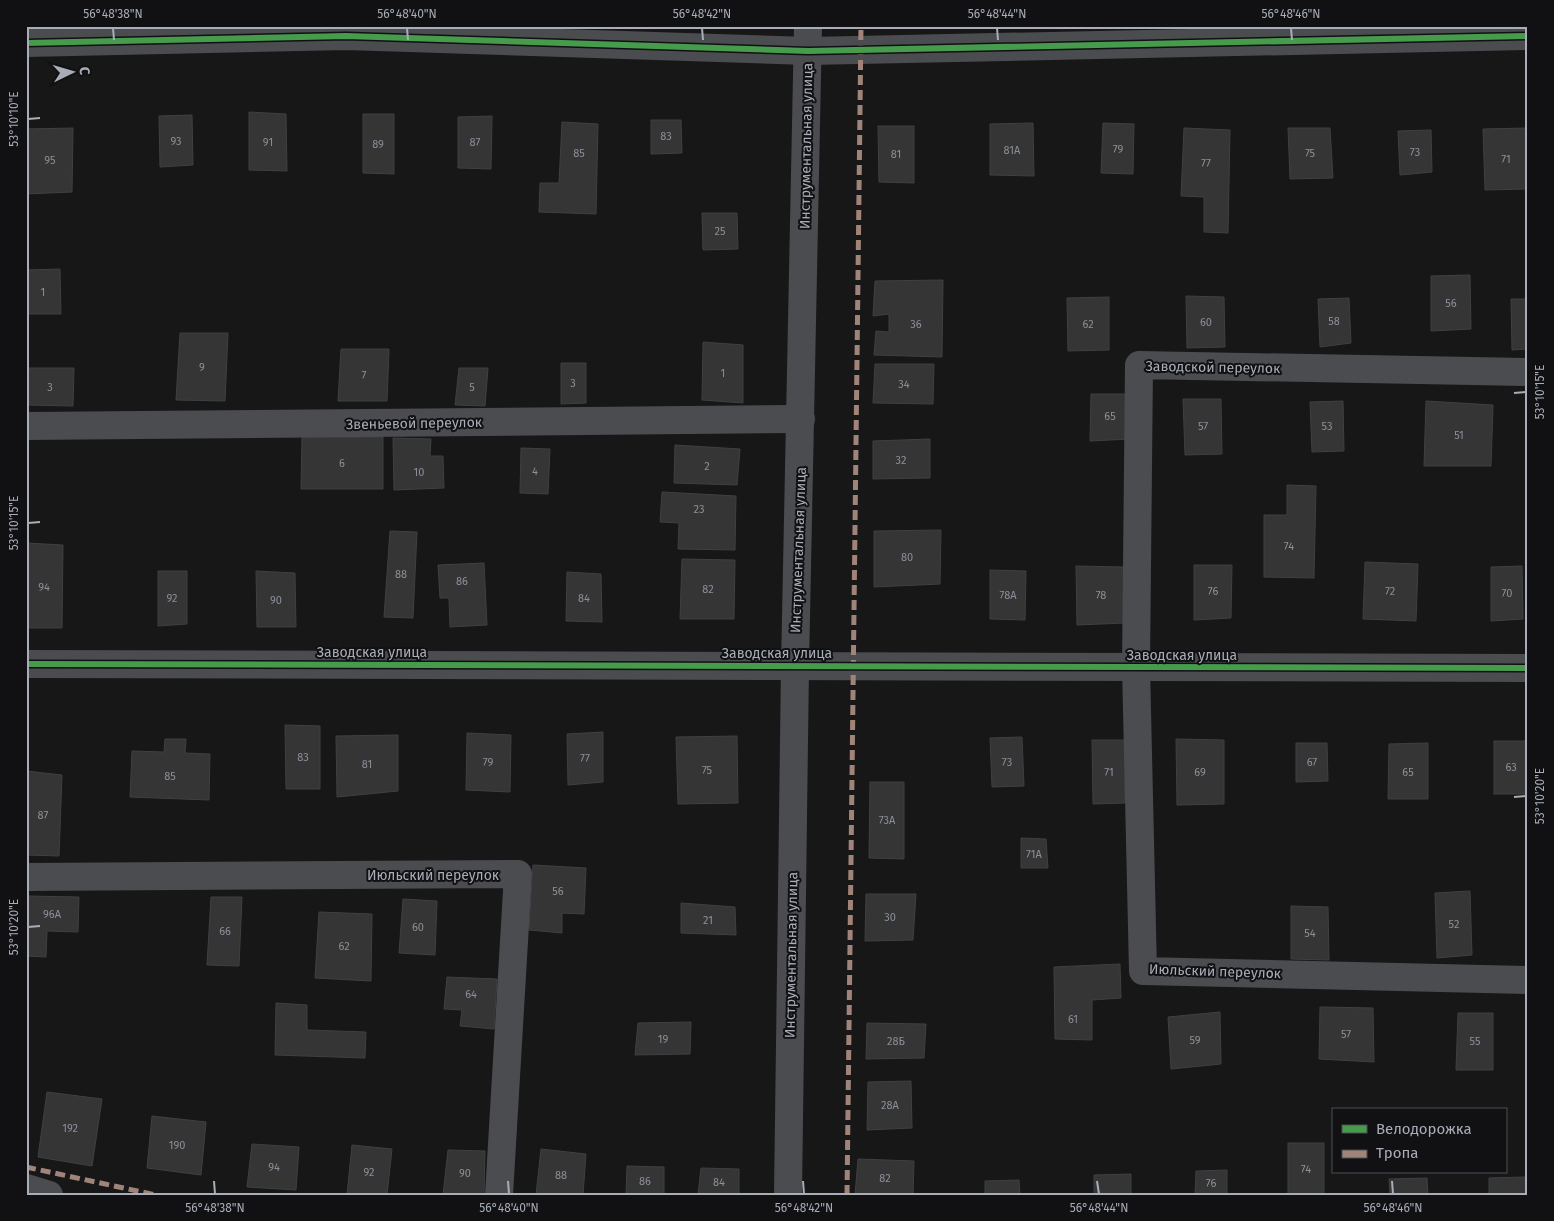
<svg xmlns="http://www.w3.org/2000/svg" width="1554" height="1221" viewBox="0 0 1554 1221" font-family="'Fira Sans',sans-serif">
	<rect width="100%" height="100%" fill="#171717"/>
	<g fill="#353536" stroke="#3f4043">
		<path d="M249,112L286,114L287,171L249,170Z"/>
		<path d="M363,114H394V174L363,173Z"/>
		<path d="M192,115L193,165L160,167L159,116Z"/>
		<path d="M492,116L491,169L458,168V117Z"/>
		<path d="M651,120H681L682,153L651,154Z"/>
		<path d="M562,122L598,124L596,214L539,212L540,183H559Z"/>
		<path d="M1033,123L1034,176L990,175V124Z"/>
		<path d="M1103,123L1134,124L1133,174L1101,173Z"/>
		<path d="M878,126H914V183L879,182Z"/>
		<path d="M73,128L72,192L26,194V129Z"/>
		<path d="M1184,128L1230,130L1228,233L1204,232V197L1181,196Z"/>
		<path d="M1288,128H1330L1333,178L1290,179Z"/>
		<path d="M1528,128V189L1485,190L1483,129Z"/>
		<path d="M1431,130L1432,172L1400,175L1398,131Z"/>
		<path d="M702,213H737L738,249L703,250Z"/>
		<path d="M60,269L61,314H26V270Z"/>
		<path d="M1470,275L1471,329L1431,331V276Z"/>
		<path d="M943,280L942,357L874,355L876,331L889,332V314L873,316L875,281Z"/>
		<path d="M1186,296L1224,297L1225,347L1187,348Z"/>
		<path d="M1109,297V350L1068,351L1067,298Z"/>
		<path d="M1349,298L1351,343L1320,347L1318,299Z"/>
		<path d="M1511,299H1528V349L1512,350Z"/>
		<path d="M180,333H228L225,401L176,400Z"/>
		<path d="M703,342L743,345V403L702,400Z"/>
		<path d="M341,349H389L387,401H338Z"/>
		<path d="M561,363H586V403L561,404Z"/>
		<path d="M875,364H934L933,404L873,403Z"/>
		<path d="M26,368H74L73,406L26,405Z"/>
		<path d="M459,368H488L485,406L455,405Z"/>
		<path d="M1091,394H1130V439L1090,441Z"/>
		<path d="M1183,399H1221L1222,454L1185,455Z"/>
		<path d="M1343,401L1344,451L1312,452L1310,402Z"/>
		<path d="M1426,401L1493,405L1491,466H1424Z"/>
		<path d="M302,437H383V489H301Z"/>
		<path d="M393,438L431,439L430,456H443L444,488L394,490Z"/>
		<path d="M930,439V478L873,479V441Z"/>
		<path d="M675,445L740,449L737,485L674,483Z"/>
		<path d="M521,448L550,449L548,494L520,493Z"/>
		<path d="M1287,485L1316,486L1314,578L1264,577V515H1287Z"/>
		<path d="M662,492L736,496L735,550L678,549L679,523L660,522Z"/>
		<path d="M941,530L940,584L874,587V531Z"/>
		<path d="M390,531L417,532L413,618L384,617Z"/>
		<path d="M26,543L63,545L62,628H26Z"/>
		<path d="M682,559L735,560L734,619H680Z"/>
		<path d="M1365,562L1418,564L1416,621L1363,619Z"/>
		<path d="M484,563L487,625L450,627L449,598H440L438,565Z"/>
		<path d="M1194,565H1232L1231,618L1194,620Z"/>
		<path d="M1076,566L1124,567L1125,623L1077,625Z"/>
		<path d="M1522,566L1523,619L1491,621V567Z"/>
		<path d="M990,570L1026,571L1025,620L990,619Z"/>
		<path d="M158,571H187V624L158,626Z"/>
		<path d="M256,571L295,573L296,627H257Z"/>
		<path d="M567,572L601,574L602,622L566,621Z"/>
		<path d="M285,725L320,726V789H286Z"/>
		<path d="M603,732V782L568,785L567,734Z"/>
		<path d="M467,733L511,735L510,792L466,790Z"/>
		<path d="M398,735V791L337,797L336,736Z"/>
		<path d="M737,736L738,803L678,804L676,737Z"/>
		<path d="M1022,737L1024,786L992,787L990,738Z"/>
		<path d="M165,739H186L185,753L210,754L209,800L130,797L132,751L164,752Z"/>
		<path d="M1176,739L1224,740V804L1177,805Z"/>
		<path d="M1092,740H1125V803L1093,804Z"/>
		<rect x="1494" y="741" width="34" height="53"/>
		<path d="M1296,743H1327L1328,781L1296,782Z"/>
		<path d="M1428,743V799H1388L1389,744Z"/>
		<path d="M26,771L62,775L59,856L26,855Z"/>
		<path d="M870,782H904V859L869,858Z"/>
		<path d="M1021,838L1046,839L1048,868H1021Z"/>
		<path d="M533,865L586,868L584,914L562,913V933L529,930Z"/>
		<path d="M1470,891L1472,955L1437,958L1435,893Z"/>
		<path d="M866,894H916L913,940L865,941Z"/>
		<path d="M26,896L79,897L78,932L47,931L46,957L26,956Z"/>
		<path d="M211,897H242L239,966L207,965Z"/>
		<path d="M403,899L437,901L435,955L399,953Z"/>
		<path d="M681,903L735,907L736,935L681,933Z"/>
		<path d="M1291,906L1328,907L1329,960L1291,959Z"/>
		<path d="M319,912L372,914L371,981L315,978Z"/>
		<path d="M1120,964L1121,998L1092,1000V1040L1055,1039L1054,967Z"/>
		<path d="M447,977L497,979L494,1029L460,1026L462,1010L444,1009Z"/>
		<path d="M276,1003L307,1005V1030L366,1032L365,1058L275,1055Z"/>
		<path d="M1320,1007L1373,1008L1374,1062L1319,1059Z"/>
		<path d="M1220,1012L1221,1064L1171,1069L1168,1017Z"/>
		<path d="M1458,1013H1493V1070H1456Z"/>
		<path d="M691,1022L690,1054L635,1055L638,1023Z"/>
		<path d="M867,1023L926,1024L924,1058L866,1059Z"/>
		<path d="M911,1081L912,1128L867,1130L868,1082Z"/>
		<path d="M47,1092L102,1099L92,1166L38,1157Z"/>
		<path d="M152,1116L206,1122L201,1175L147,1168Z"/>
		<rect x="1288" y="1143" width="36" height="52"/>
		<path d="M252,1144L299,1147L296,1190L247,1187Z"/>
		<path d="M352,1145L392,1149L387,1195H347Z"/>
		<path d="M541,1149L586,1154L583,1195H536Z"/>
		<path d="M448,1150L485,1151L484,1195H443Z"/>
		<path d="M858,1159L914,1161L913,1195H855Z"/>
		<path d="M627,1166L664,1167V1195H626Z"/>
		<path d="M701,1168L739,1169V1195H698Z"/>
		<path d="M1227,1170V1195H1195L1196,1171Z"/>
		<path d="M1131,1174V1195H1094V1175Z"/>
		<path d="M1525,1177L1526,1195H1489V1178Z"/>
		<path d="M1427,1178L1428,1195H1390L1389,1179Z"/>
		<path d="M1019,1180L1020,1195H985V1181Z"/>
	</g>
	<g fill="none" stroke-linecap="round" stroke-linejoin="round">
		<g stroke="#4b4c50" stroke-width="28">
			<path d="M26,43L346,36L808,51L1528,36"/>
			<path d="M1528,372L1139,365L1136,667L1143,971L1528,980"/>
			<path d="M26,426L801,419"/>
			<path d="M26,664L1528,668"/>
			<path d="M26,877L518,874L499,1195"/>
			<path d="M26,1188L49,1195"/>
			<path d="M788,1195L795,666L808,26"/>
		</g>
		<g stroke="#a18479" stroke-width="5" stroke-dasharray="10 5" stroke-linecap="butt">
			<path d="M26,1167L156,1195"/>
			<path d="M847,1195L861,26"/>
		</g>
		<defs>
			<g id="cycleway">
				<path d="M26,43L346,36L808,51L1528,36"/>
				<path d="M26,664L1528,668"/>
			</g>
		</defs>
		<use href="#cycleway" stroke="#111113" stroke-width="9"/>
		<use href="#cycleway" stroke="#469c4c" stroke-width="6"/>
	</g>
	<path fill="none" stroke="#a8adb8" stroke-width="2" d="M113,28L114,40M407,28L408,40M702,28L703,40M997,28L998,40M1291,28L1292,40M28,119L40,118M1514,393L1526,392M28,523L40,522M1514,797L1526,796M28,927L40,926M214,1181L215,1194M508,1181L509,1194M803,1181L804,1194M1097,1181L1099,1194M1392,1181L1393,1194"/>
	<g text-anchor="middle" stroke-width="4" stroke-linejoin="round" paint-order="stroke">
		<g font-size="11" fill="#8b8f98">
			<text x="666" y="140">83</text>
			<text x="176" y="145">93</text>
			<text x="268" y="146">91</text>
			<text x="475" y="146">87</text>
			<text x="378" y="148">89</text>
			<text x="1118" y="153">79</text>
			<text x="1012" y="154">81А</text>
			<text x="1415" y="156">73</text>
			<text x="579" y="157">85</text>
			<text x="1310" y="157">75</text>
			<text x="896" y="158">81</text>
			<text x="1506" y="163">71</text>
			<text x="50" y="164">95</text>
			<text x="1206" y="167">77</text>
			<text x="720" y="235">25</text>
			<text x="43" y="296">1</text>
			<text x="1451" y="307">56</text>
			<text x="1334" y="325">58</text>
			<text x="1206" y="326">60</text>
			<text x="916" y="328">36</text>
			<text x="1088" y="328">62</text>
			<text x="202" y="371">9</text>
			<text x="723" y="377">1</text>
			<text x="364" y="379">7</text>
			<text x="573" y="387">3</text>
			<text x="904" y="388">34</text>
			<text x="50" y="391">3</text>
			<text x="472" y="391">5</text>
			<text x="1110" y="420">65</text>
			<text x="1203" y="430">57</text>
			<text x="1327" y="430">53</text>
			<text x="1459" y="439">51</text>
			<text x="901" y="464">32</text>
			<text x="342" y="467">6</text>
			<text x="707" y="470">2</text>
			<text x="535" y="475">4</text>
			<text x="419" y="476">10</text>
			<text x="699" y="513">23</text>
			<text x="1289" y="550">74</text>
			<text x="907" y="561">80</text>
			<text x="401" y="578">88</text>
			<text x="462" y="585">86</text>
			<text x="44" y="591">94</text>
			<text x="708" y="593">82</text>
			<text x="1213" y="595">76</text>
			<text x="1390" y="595">72</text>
			<text x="1507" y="597">70</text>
			<text x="1008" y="599">78А</text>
			<text x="1101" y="599">78</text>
			<text x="172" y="602">92</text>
			<text x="584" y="602">84</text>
			<text x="276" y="604">90</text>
			<text x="303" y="761">83</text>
			<text x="585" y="762">77</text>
			<text x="488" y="766">79</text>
			<text x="1007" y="766">73</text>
			<text x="1312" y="766">67</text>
			<text x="367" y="768">81</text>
			<text x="1511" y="771">63</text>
			<text x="707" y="774">75</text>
			<text x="1109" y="776">71</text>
			<text x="1200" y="776">69</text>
			<text x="1408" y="776">65</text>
			<text x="170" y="780">85</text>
			<text x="43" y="819">87</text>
			<text x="887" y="824">73А</text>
			<text x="1034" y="858">71А</text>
			<text x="558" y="895">56</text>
			<text x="52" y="918">96А</text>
			<text x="890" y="921">30</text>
			<text x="708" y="924">21</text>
			<text x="1454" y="928">52</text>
			<text x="418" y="931">60</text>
			<text x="225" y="935">66</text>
			<text x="1310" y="937">54</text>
			<text x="344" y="950">62</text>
			<text x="471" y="998">64</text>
			<text x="1073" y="1023">61</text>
			<text x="1346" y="1038">57</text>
			<text x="663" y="1043">19</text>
			<text x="1195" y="1044">59</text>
			<text x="896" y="1045">28Б</text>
			<text x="1475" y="1045">55</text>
			<text x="890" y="1109">28А</text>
			<text x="70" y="1132">192</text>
			<text x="177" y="1149">190</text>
			<text x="274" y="1171">94</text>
			<text x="1306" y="1173">74</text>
			<text x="369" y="1176">92</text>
			<text x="465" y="1177">90</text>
			<text x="561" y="1179">88</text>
			<text x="885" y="1182">82</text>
			<text x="645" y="1185">86</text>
			<text x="719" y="1186">84</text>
			<text x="1211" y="1187">76</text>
		</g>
		<g font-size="14" fill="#a8adb8" stroke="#111113">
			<text transform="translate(806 146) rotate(-89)" y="5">Инструментальная улица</text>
			<text transform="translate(1213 367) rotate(1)" y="5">Заводской переулок</text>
			<text transform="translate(414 423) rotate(-1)" y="5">Звеньевой переулок</text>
			<text transform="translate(798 550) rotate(-88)" y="5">Инструментальная улица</text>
			<text x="372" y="657">Заводская улица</text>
			<text x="777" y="658">Заводская улица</text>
			<text x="1182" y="660">Заводская улица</text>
			<text x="433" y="880">Июльский переулок</text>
			<text transform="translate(791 955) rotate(-89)" y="5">Инструментальная улица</text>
			<text transform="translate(1215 971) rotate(2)" y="5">Июльский переулок</text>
		</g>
	</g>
	<rect width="1554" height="1221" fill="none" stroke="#111113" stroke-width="55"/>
	<rect x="1332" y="1108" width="175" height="65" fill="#111113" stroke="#4d4f55"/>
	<rect x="1342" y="1125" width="25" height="8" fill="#469c4c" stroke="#4d4f55"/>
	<text x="1376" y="1134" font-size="15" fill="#a8adb8">Велодорожка</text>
	<rect x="1342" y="1150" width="25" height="8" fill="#a18479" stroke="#4d4f55"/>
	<text x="1376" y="1158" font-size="15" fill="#a8adb8">Тропа</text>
	<g transform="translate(72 72) rotate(85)" stroke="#111113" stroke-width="4" paint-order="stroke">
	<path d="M0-4L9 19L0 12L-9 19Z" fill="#a8adb8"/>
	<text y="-8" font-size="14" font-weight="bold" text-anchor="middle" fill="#a8adb8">С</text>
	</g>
	<rect x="28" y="28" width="1498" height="1166" fill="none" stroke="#a8adb8" stroke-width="2"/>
	<g font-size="12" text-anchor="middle" fill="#a8adb8">
		<text x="113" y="18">56°48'38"N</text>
		<text x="407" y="18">56°48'40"N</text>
		<text x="702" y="18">56°48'42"N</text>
		<text x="997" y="18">56°48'44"N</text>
		<text x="1291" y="18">56°48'46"N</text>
		<text transform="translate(14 119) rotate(-90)" y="4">53°10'10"E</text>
		<text transform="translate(1540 392) rotate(-90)" y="4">53°10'15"E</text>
		<text transform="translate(14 523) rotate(-90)" y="4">53°10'15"E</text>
		<text transform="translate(1540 796) rotate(-90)" y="4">53°10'20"E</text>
		<text transform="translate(14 927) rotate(-90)" y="4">53°10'20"E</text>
		<text x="215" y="1212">56°48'38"N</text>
		<text x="509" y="1212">56°48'40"N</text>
		<text x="804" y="1212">56°48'42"N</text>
		<text x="1099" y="1212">56°48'44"N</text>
		<text x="1393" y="1212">56°48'46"N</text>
	</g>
</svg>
